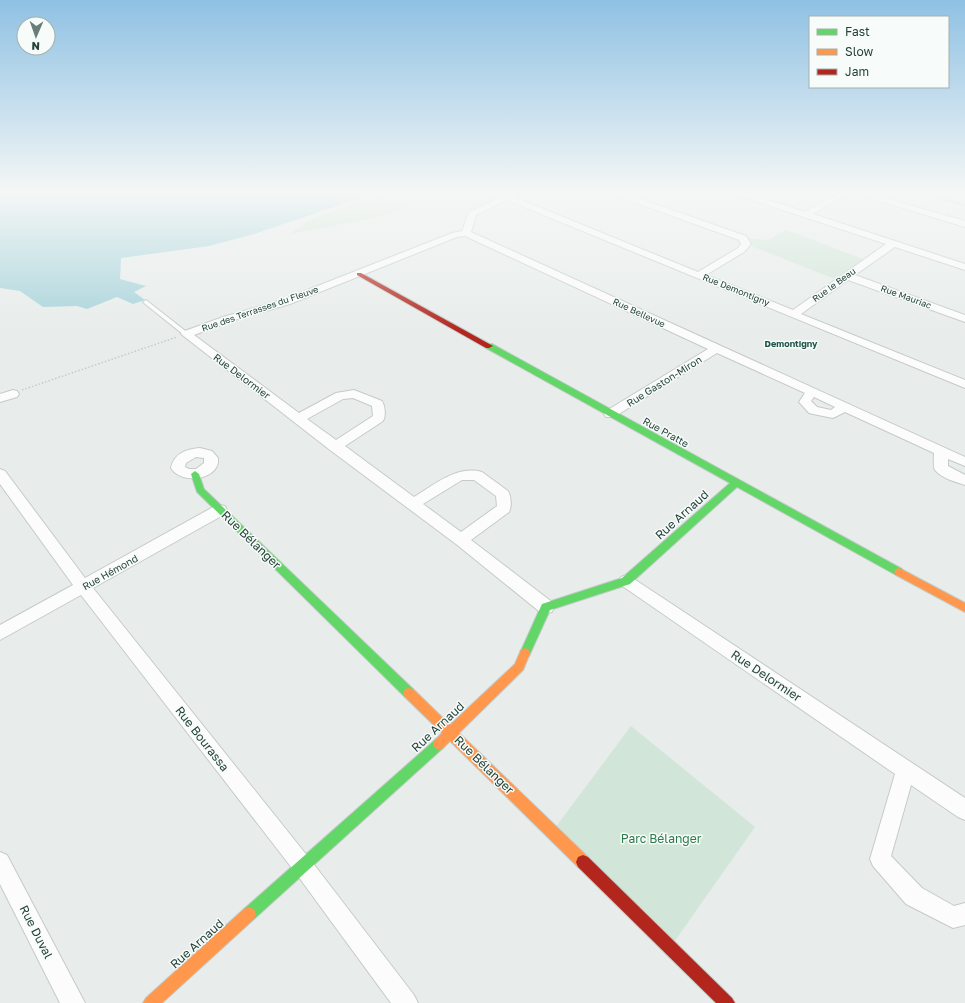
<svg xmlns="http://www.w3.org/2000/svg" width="965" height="1003" viewBox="0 0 965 1003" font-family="'Golos Text',sans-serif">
	<rect width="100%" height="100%" fill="#e8edeb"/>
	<g fill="#d1e6d8">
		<path d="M388,191H516L475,208L436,196L380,217L290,234L309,220Z"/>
		<path d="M786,230L868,261L840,281L746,244L743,238L768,240Z"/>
		<path d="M631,726L755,827L672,945L552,832Z"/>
	</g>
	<path fill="#a9d4db" d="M0,191H381L251,235L209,246L121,258L120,279L146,286L134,292L145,300L133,304L117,297L87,309L77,306L43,307L20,291L0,288Z"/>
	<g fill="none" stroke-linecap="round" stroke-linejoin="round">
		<path stroke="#a9d4db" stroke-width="2.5" d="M913,191L965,205"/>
		<defs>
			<path id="lane" d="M146,300L188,333V335H184L144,303L143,302Z"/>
			<g id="street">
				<path d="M515,191H525L514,197L698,272L738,248L741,244L739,240L609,193L608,191H618L746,236L751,244L744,252L706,275L793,310L886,244L731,193L730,191H741L805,212L842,191H861L965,221V227L850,192L813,214L965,264V270L895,247L855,275L965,315V322L848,280L801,314L965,380V388L507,200L476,215L471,232L965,457V466L948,459V466L965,475V485C956,482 941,478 935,470C933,466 934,458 934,453L845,412L833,418L813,414L809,413L799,402L805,393L717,353L614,417H606L604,414L606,411L708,349L465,236L457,237L290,304L231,321L194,335L299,413L336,393L354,390L382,401C385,406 386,416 383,421L345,446L414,497C434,485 457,465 482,472L508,491C511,496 512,506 509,512L471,540L552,602L554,607L552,612L546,613L540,612L456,544L330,450L181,334L182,332L223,317L282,300L452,233L462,231L469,212ZM814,397L835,407L831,410L817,407L811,401ZM353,398L372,406L373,416L336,440L307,419L343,399ZM462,480H474L496,496L497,506L461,532L423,504Z"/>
				<path d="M13,390L17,391L19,394L17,397L0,402V394Z"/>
				<path d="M200,448L212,451L218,458C221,479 182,486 171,468C174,453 187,449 200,448ZM196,457L204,458V463L196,469H189L185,467L186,463Z"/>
				<path d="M0,469L5,471L85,578L215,506L220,505L225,506L227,510L225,514L93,588L309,858L414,995L418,1003H391L295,872L81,595L0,640V625L73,585L0,484Z"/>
				<path d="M626,575L631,577L965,798V820L958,817L911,785L891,856L922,888L954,906L965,903V925L953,928L906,904L873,866L870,859L895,774L621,585L618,581L621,577Z"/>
				<path d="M0,852L7,855L85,1003H60L0,884Z"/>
			</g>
			<g id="fast">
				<path d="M486,344H492L902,569L904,572L902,575H896L737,487L630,584L550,610L529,656L525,658L521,656L520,653L542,604L622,578L730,483L486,348Z"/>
				<path d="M195,471L199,474L204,489L413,689L415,693L413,697L409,698L405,697L197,492L191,474Z"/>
				<path d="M439,738L443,740L445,744L443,748L254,919L249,921L244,919L242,914L244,909L435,740Z"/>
			</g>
			<g id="slow">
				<path d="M899,568L965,603V612L896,575L894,572L896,569Z"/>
				<path d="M525,648L529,650L530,653L523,670L459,733L588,857L590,862L588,867L583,869L578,867L450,741L443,748L439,750L435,748L433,744L435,740L442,733L405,697L403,693L405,689L409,688L413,689L450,725L515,664L521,650Z"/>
				<path d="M249,907L254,909L256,914L254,919L162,1003H143L146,998L244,909Z"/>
			</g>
			<g id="jam">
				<path d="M357,273H361L493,346L489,348H486L357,275Z"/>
				<path d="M583,855L588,857L732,998L735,1003H716L578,867L576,862L578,857Z"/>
			</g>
		</defs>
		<use href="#lane" stroke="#c5cac8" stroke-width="2"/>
		<use href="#street" stroke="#c5cac8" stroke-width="2"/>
		<use href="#fast" stroke="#c3cbc8" stroke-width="2"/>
		<use href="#slow" stroke="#c3cbc8" stroke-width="2"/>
		<use href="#jam" stroke="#c3cbc8" stroke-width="2"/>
		<g stroke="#c3ccca" stroke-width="1.5" stroke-dasharray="1.5 2" stroke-linecap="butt">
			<path d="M489,191L496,193"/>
			<path d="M442,196L457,191"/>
			<path d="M22,390L177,337"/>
		</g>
		<use href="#lane" fill="#fcfcfc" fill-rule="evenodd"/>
		<use href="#street" fill="#fcfcfc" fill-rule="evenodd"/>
		<use href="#fast" fill="#63d668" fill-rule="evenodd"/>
		<use href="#slow" fill="#ff974d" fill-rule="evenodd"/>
		<use href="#jam" fill="#b3261e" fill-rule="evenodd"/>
	</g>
	<linearGradient id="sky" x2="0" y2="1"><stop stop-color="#8fc1e3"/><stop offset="0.58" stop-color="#f5f7f6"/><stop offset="1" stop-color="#f5f7f6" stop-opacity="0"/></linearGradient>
	<rect width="965" height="331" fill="url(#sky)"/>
	<g text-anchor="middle" stroke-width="3" stroke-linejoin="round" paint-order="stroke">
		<g font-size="9" fill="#24423a" stroke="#f7fbf9">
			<text transform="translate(834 285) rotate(-36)" y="3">Rue le Beau</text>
			<text transform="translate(736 290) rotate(22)" y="3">Rue Demontigny</text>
			<text transform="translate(906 297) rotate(20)" y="3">Rue Mauriac</text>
			<text transform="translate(260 309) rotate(-19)" y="3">Rue des Terrasses du Fleuve</text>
			<text transform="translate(639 313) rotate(25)" y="3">Rue Bellevue</text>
		</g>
		<g font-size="9" font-weight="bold" fill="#1f5548" stroke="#f7fbf9">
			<text x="791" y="347">Demontigny</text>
		</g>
		<g font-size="10" fill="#24423a" stroke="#f7fbf9">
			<text transform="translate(242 376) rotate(37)" y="4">Rue Delormier</text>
			<text transform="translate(664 381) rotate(-32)" y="4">Rue Gaston-Miron</text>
			<text transform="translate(666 432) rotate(29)" y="4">Rue Pratte</text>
			<text transform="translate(110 572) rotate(-29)" y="4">Rue Hémond</text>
		</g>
		<g font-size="12" fill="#24423a" stroke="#f7fbf9">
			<text transform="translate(682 515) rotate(-42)" y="4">Rue Arnaud</text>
			<text transform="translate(251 540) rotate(44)" y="4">Rue Bélanger</text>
			<text transform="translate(766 676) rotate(34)" y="4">Rue Delormier</text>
			<text transform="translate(438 727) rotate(-43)" y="4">Rue Arnaud</text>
			<text transform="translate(202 739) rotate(52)" y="4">Rue Bourassa</text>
			<text transform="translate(484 765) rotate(44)" y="4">Rue Bélanger</text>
			<text transform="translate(36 932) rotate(63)" y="4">Rue Duval</text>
			<text transform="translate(197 944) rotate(-42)" y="4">Rue Arnaud</text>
		</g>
		<g font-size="12" fill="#2d7a4b" stroke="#f7fbf9">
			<text x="661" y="843">Parc Bélanger</text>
		</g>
	</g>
	<rect x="809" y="16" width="140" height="72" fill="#f7fbf9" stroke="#a3b1ad"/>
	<rect x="817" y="29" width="20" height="6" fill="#63d668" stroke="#a3b1ad"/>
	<text x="845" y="36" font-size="12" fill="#24423a">Fast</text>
	<rect x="817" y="49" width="20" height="6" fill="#ff974d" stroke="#a3b1ad"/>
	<text x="845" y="56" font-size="12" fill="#24423a">Slow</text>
	<rect x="817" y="69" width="20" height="6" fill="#b3261e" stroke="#a3b1ad"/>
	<text x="845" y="76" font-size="12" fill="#24423a">Jam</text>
	<g transform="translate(36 36) rotate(182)"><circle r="19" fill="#f7fbf9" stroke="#a3b1ad"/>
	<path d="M0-3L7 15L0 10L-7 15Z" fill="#697e78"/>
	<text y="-6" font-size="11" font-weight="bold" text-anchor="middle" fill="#24423a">N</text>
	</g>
</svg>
